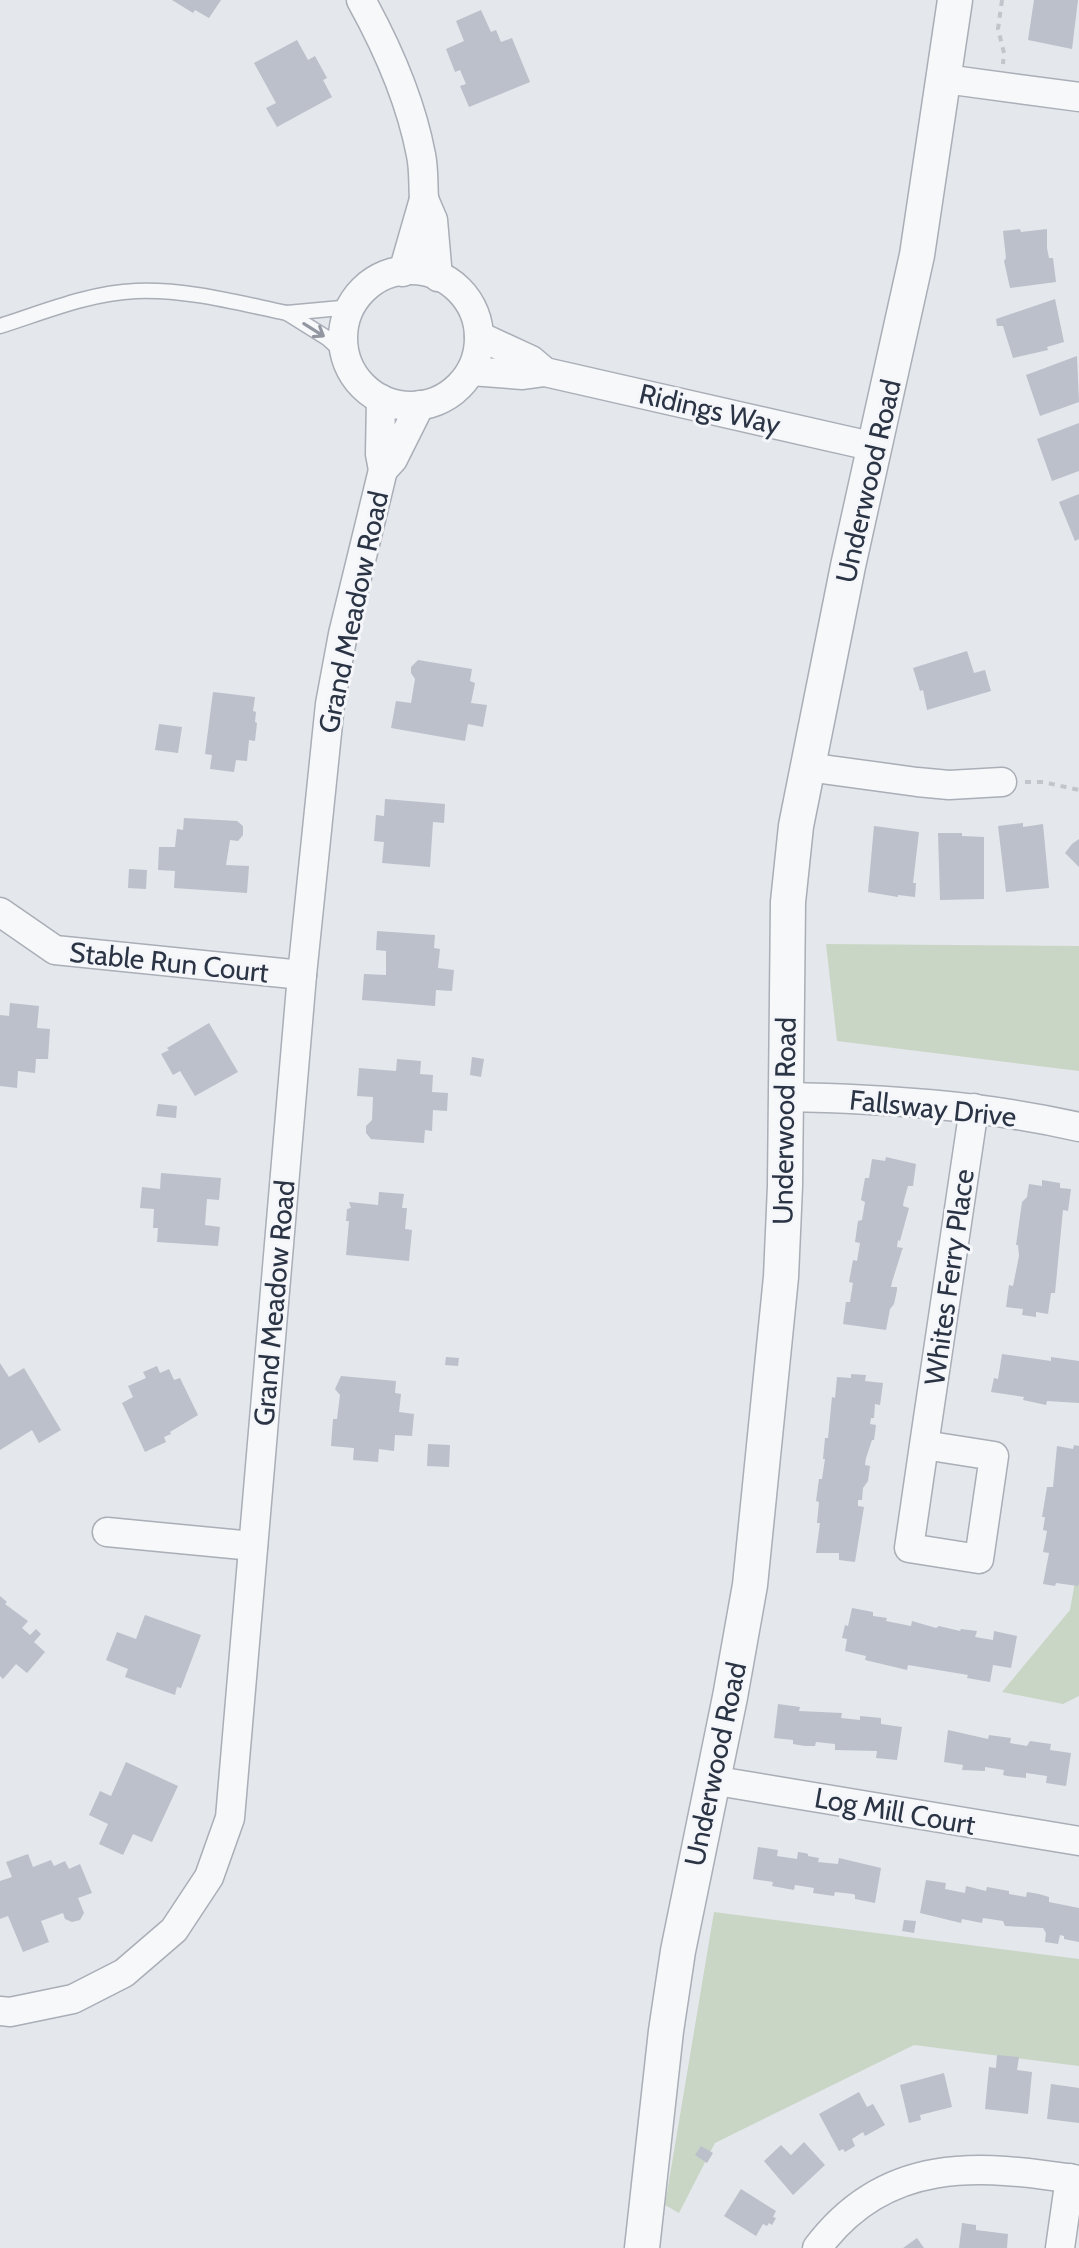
<svg xmlns="http://www.w3.org/2000/svg" width="1079" height="2248" viewBox="0 0 1079 2248" font-family="Cabin,sans-serif">
	<rect width="100%" height="100%" fill="#e4e7ec"/>
	<g fill="#c9d6c5">
		<path d="M826,944L1079,946V1071L837,1041Z"/>
		<path d="M1079,1559V1696L1063,1704L1002,1692L1070,1610Z"/>
		<path d="M714,1912L1079,1959V2066L914,2045L715,2143L679,2213L665,2205Z"/>
	</g>
	<g fill="#bbc0ca">
		<path d="M172,0H221L209,18L195,10L193,13Z"/>
		<path d="M1034,0H1078L1072,49L1028,40Z"/>
		<path d="M481,10L491,32L496,30L501,42L512,38L530,82L469,107L460,86L466,84L460,70L455,72L446,49L464,41L456,21Z"/>
		<path d="M297,40L308,60L315,56L327,78L323,80L332,97L277,127L266,108L276,103L254,63Z"/>
		<path d="M1020,229L1021,232L1047,229V248L1049,258H1053L1056,282L1010,288L1004,261L1006,258L1003,231Z"/>
		<path d="M1055,299L1064,342L1047,347L1048,350L1013,358L1003,326H997L996,319Z"/>
		<path d="M1077,356L1079,402L1040,416L1026,375Z"/>
		<path d="M1079,423V471L1052,481L1037,439Z"/>
		<path d="M1079,494V539L1075,541L1059,502Z"/>
		<path d="M967,651L974,673L985,670L991,691L927,710L923,690L920,691L913,668Z"/>
		<path d="M418,660L472,669L470,681L475,683L471,703L487,705L483,727L468,724L465,741L391,728L396,701L411,703L415,679L411,673V667Z"/>
		<path d="M213,692L255,697L253,711L256,712L255,722L257,723L255,741L249,740L247,761L236,760L234,772L210,769L212,755L205,754Z"/>
		<path d="M159,724L182,727L178,753L155,750Z"/>
		<path d="M385,799L445,804L444,823L433,822L430,867L382,863L384,842L374,841L376,815L384,816Z"/>
		<path d="M184,818L237,821L243,826V835L238,841L230,840L226,865L249,866L247,893L174,888L175,871L158,870L159,847H175L177,829L183,830Z"/>
		<path d="M1023,823V827L1043,824L1049,888L1006,892L998,826Z"/>
		<path d="M874,826L919,832L913,883H916L915,897L898,895V897L868,892Z"/>
		<path d="M938,833H962V836L984,837V899L940,900Z"/>
		<path d="M1079,839V867L1065,853L1072,844Z"/>
		<path d="M129,869L147,870L146,889L128,888Z"/>
		<path d="M377,931L435,935L434,948L440,949L438,968L454,970L452,991L436,990L435,1006L362,1000L364,974L386,975V951L376,950Z"/>
		<path d="M10,1003L39,1006L37,1028L50,1029L48,1059H36L35,1073L18,1071L17,1088L0,1086V1015L9,1016Z"/>
		<path d="M209,1023L238,1072L195,1096L180,1071L173,1075L161,1054L169,1050L167,1048Z"/>
		<path d="M472,1057L484,1059L481,1077L470,1075Z"/>
		<path d="M397,1059L421,1061L420,1074L433,1075L432,1092L448,1093L447,1111L433,1110L432,1131L425,1130L424,1143L371,1139L366,1133V1126L372,1120L373,1097L357,1096L359,1068L396,1071Z"/>
		<path d="M158,1104L177,1106L176,1118L156,1116Z"/>
		<path d="M886,1157L916,1164L913,1186H908L904,1200L903,1206L909,1208L900,1241L898,1240L897,1247L903,1248L902,1250L892,1282L891,1287H897V1290L894,1304L890,1309L886,1330L843,1324L846,1302H850L853,1283L849,1282L853,1260L857,1261L860,1243L855,1242L858,1221L862,1220L865,1202L861,1200L865,1178H869L872,1159L885,1161Z"/>
		<path d="M161,1173L221,1178L219,1200L207,1199L205,1225L220,1227L218,1246L157,1242L158,1228H153L154,1209L140,1208L142,1187L160,1189Z"/>
		<path d="M1042,1180L1060,1183V1188L1071,1189L1068,1211L1063,1210L1055,1293H1051L1048,1314L1036,1312V1317L1022,1315L1023,1309L1006,1307L1009,1285L1013,1286L1019,1256L1018,1245H1016L1022,1202L1027,1197L1029,1184L1042,1186Z"/>
		<path d="M379,1192L404,1194L402,1208H407L405,1229L412,1230L409,1261L346,1255L349,1221H346L347,1209L351,1208L349,1202L378,1205Z"/>
		<path d="M1002,1354L1051,1361V1357L1079,1361V1403L1047,1401L1046,1405L1023,1400L1024,1397L991,1392L994,1378L998,1379Z"/>
		<path d="M446,1357L459,1358L458,1366L445,1365Z"/>
		<path d="M0,1363L9,1377L24,1368L61,1430L39,1443L32,1430L0,1450Z"/>
		<path d="M157,1366L160,1373L169,1369L174,1380L180,1378L198,1415L170,1432L171,1434L164,1437L166,1442L145,1452L122,1403L133,1397L128,1386L146,1378L143,1372Z"/>
		<path d="M851,1374L866,1375L865,1381L883,1383L880,1405L875,1404L874,1418H871L870,1424L876,1425L874,1440H872L866,1458L865,1465L870,1466L868,1481L863,1488L862,1500H858V1506L864,1507L855,1562L839,1560V1553H816L820,1523H817L819,1502L816,1501L819,1479H822L825,1459H823L825,1438H828L832,1397L835,1398L837,1377L851,1378Z"/>
		<path d="M341,1376L396,1381L395,1393L401,1394L399,1412L414,1414L412,1436L395,1435L394,1451L379,1449L378,1462L353,1460L354,1448L331,1446L333,1419H337L340,1395L335,1389Z"/>
		<path d="M428,1444L450,1445L449,1467L427,1466Z"/>
		<path d="M1074,1445L1079,1446V1583L1078,1586L1056,1583L1055,1586L1043,1584L1049,1553L1043,1552L1047,1531L1043,1530L1045,1517H1042L1047,1487H1053L1057,1446L1073,1449Z"/>
		<path d="M0,1596L7,1602L5,1604L28,1621L22,1628L30,1635L36,1629L41,1634L34,1642L45,1652L27,1673L16,1664L3,1679L0,1676Z"/>
		<path d="M852,1608L873,1612V1616L887,1618L886,1621L911,1626L912,1621L936,1628L939,1626L960,1631L961,1629L977,1631L975,1637L993,1640L994,1631L1017,1636L1011,1668L993,1665L990,1682L967,1678L968,1675L908,1665L907,1670L865,1660L866,1656L845,1651L847,1639L842,1638L845,1625L848,1626Z"/>
		<path d="M145,1615L201,1635L181,1688L177,1687L175,1695L125,1677L128,1669L106,1660L117,1632L136,1639Z"/>
		<path d="M778,1704L800,1707L799,1711L842,1713L841,1718L860,1720V1716L881,1718V1724L902,1727L897,1760L876,1758L877,1751L835,1750V1744L816,1742L815,1746H805L793,1744V1740L774,1738Z"/>
		<path d="M948,1730L988,1739L989,1735L1011,1738L1010,1743L1027,1746L1030,1741L1051,1744L1050,1750L1071,1753L1066,1786L1046,1783L1047,1776L1026,1773V1778L1007,1776L1003,1775L1004,1770L985,1767V1771L962,1770L963,1765L944,1762Z"/>
		<path d="M126,1762L178,1786L152,1842L133,1834L123,1855L99,1844L108,1824L89,1815L100,1791L111,1796Z"/>
		<path d="M758,1847L778,1850L777,1856L797,1859L798,1852L805,1853L808,1854V1856L819,1858L818,1862L838,1864L839,1858L881,1868L875,1903L855,1899V1895L853,1894L835,1892L834,1896L813,1893L814,1888L795,1885L794,1890L772,1886L773,1882L753,1879Z"/>
		<path d="M28,1854L33,1867L51,1860L54,1866L65,1861L69,1869L80,1864L92,1893L78,1898L84,1913L80,1920L72,1922L65,1919L63,1913L41,1921L49,1942L23,1952L8,1916L0,1919V1881L12,1877L6,1862Z"/>
		<path d="M926,1880L946,1883L945,1889L965,1893L966,1886L986,1891L987,1887L1009,1891V1894L1026,1897L1027,1892L1039,1894L1049,1897V1902L1079,1908V1942L1064,1939V1936L1060,1935L1058,1944L1045,1942L1046,1933L1043,1928L1005,1926L1003,1921L983,1918L982,1923L962,1919L961,1923L920,1913Z"/>
		<path d="M904,1920L916,1921L914,1933L902,1931Z"/>
		<path d="M997,2055L1019,2057L1017,2070L1032,2072L1028,2114L985,2109L989,2067L996,2068Z"/>
		<path d="M944,2073L952,2107L920,2115L921,2120L909,2123L900,2085Z"/>
		<path d="M1051,2084L1079,2088V2123L1047,2119Z"/>
		<path d="M859,2092L867,2107L873,2104L885,2125L865,2136L863,2132L852,2139L855,2146L845,2152L843,2149L839,2151L819,2114Z"/>
		<path d="M804,2142L825,2165L793,2195L764,2161L781,2145L791,2155Z"/>
		<path d="M701,2146L713,2153L707,2163L695,2155Z"/>
		<path d="M741,2189L776,2211L773,2217L776,2218L772,2225L769,2223L767,2226L763,2224L756,2236L724,2216Z"/>
		<path d="M962,2223L976,2225V2230L1008,2234L1007,2248H959Z"/>
		<path d="M917,2238L924,2248H903Z"/>
	</g>
	<g fill="none" stroke-linecap="round" stroke-linejoin="round">
		<defs>
			<g id="service">
				<path d="M0,326C44,312 89,293 136,291C187,289 238,303 287,313"/>
				<path d="M345,354L327,338L287,313L352,307"/>
			</g>
			<g id="minor">
				<path d="M361,0C387,47 411,102 421,155C424,169 423,184 424,199"/>
				<path d="M945,79L1079,97"/>
				<circle cx="411" cy="338" r="68"/>
				<path d="M403,272L424,199L433,220L438,277"/>
				<path d="M471,371L523,375L545,372L531,360L479,336"/>
				<path d="M545,372L875,447"/>
				<path d="M381,399L380,454L383,470L393,459L420,405"/>
				<path d="M807,767L917,782L949,785L1002,782"/>
				<path d="M0,912L55,950L302,975"/>
				<path d="M786,1097C885,1099 982,1105 1079,1127"/>
				<path d="M924,1445L909,1548L979,1559L994,1456L924,1445L974,1108"/>
				<path d="M107,1532L253,1546"/>
				<path d="M711,1780L1079,1841"/>
				<path d="M0,2011L10,2012L73,1999L124,1973L174,1930L209,1877L230,1818L302,975L330,704L343,634L383,470"/>
				<path d="M817,2248C886,2156 978,2164 1079,2180"/>
				<path d="M1060,2248L1070,2178"/>
			</g>
			<path id="tertiary" d="M642,2248L666,2031L678,1951L730,1697L750,1585L781,1277L785,1186L788,902L796,826L848,566L917,255L955,0"/>
		</defs>
		<use href="#service" stroke="#a9aeb7" stroke-width="17"/>
		<use href="#minor" stroke="#a9aeb7" stroke-width="31"/>
		<use href="#tertiary" stroke="#a9aeb7" stroke-width="37"/>
		<g stroke="#c2c5cb" stroke-width="4" stroke-dasharray="6 6" stroke-linecap="butt">
			<path d="M1002,0L998,29L1004,53L1003,64"/>
			<path d="M1025,782H1043L1079,790"/>
		</g>
		<use href="#service" stroke="#f7f8fa" stroke-width="14"/>
		<use href="#minor" stroke="#f7f8fa" stroke-width="28"/>
		<use href="#tertiary" stroke="#f7f8fa" stroke-width="34"/>
	</g>
	<defs><path id="oneway-shaft" d="M-6 0H5M1.5-3L5.5 0L1.5 3" fill="none" stroke-width="1.6" stroke-linecap="round" stroke-linejoin="round" transform="scale(2)"/></defs>
	<use stroke="#9196a0" href="#oneway-shaft" transform="translate(314 330) rotate(32)"/>
	<g text-anchor="middle" stroke-width="6" stroke-linejoin="round" paint-order="stroke">
		<g font-size="28" fill="#2b3445" stroke="#f4f6f9">
			<text transform="translate(710 409) rotate(13)" y="10">Ridings Way</text>
			<text transform="translate(868 481) rotate(-77)" y="10">Underwood Road</text>
			<text transform="translate(353 612) rotate(-78)" y="10">Grand Meadow Road</text>
			<text transform="translate(169 962) rotate(6)" y="10">Stable Run Court</text>
			<text transform="translate(933 1108) rotate(6)" y="10">Fallsway Drive</text>
			<text transform="translate(784 1121) rotate(-89)" y="10">Underwood Road</text>
			<text transform="translate(949 1277) rotate(-82)" y="10">Whites Ferry Place</text>
			<text transform="translate(274 1303) rotate(-85)" y="10">Grand Meadow Road</text>
			<text transform="translate(715 1764) rotate(-78)" y="10">Underwood Road</text>
			<text transform="translate(895 1811) rotate(10)" y="10">Log Mill Court</text>
		</g>
	</g>
</svg>
